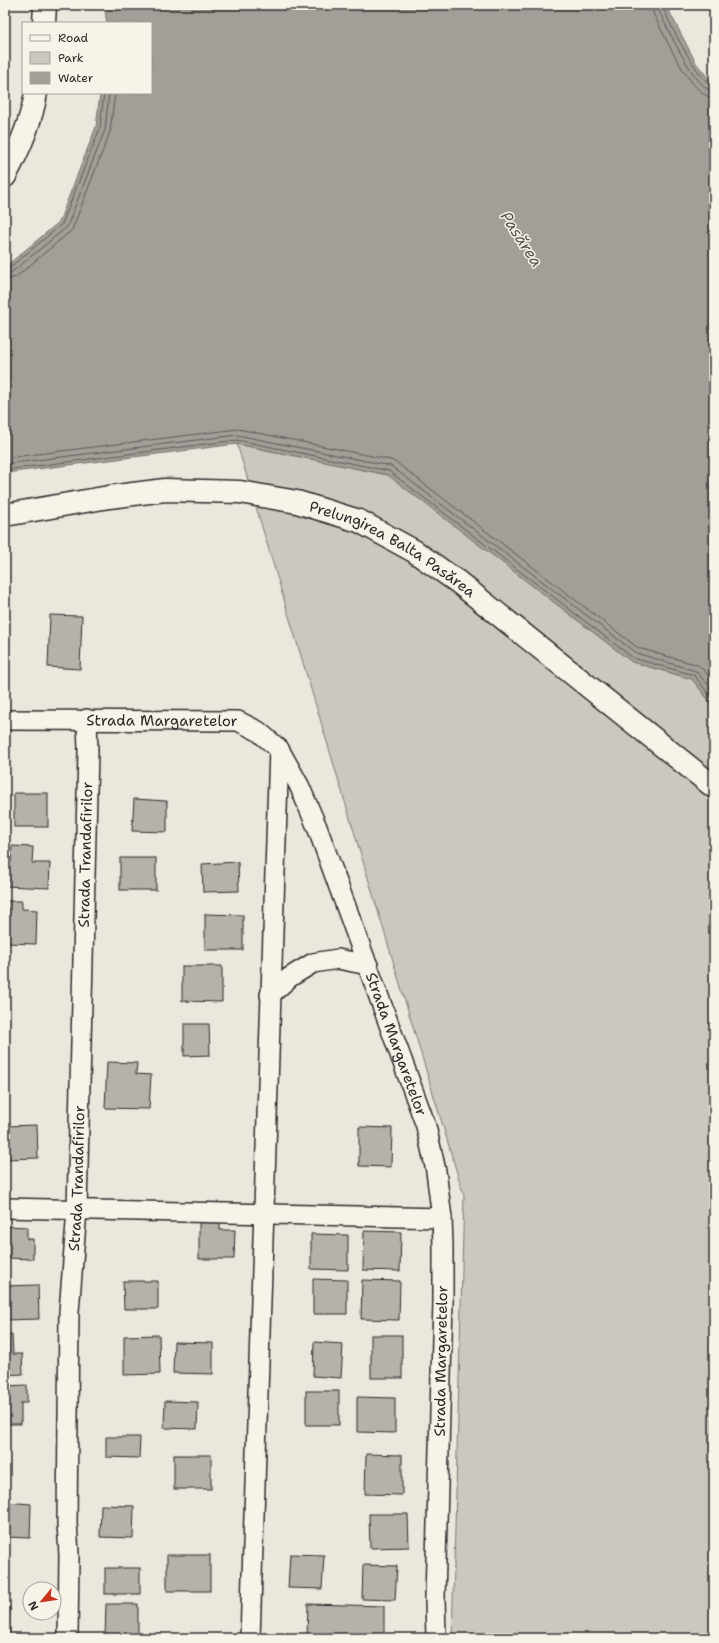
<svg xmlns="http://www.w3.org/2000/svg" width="719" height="1643" viewBox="0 0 719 1643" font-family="'Shantell Sans',sans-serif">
	<rect width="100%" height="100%" fill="#ebe7dd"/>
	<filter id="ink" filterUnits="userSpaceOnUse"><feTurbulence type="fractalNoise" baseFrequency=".025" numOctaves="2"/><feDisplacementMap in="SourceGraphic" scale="8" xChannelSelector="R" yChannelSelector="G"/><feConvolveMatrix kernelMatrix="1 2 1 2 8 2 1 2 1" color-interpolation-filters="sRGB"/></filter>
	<g filter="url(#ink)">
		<path fill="#cbc8bf" stroke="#7b7a75" d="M237,444L388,475L632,662L692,679L714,707V1638H452L464,1196Z"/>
		<path fill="#a29f98" stroke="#72716c" d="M104,5H666L696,63L714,85V707L692,679L632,662L388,475L237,444L5,473V267L59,222L96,127L100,93H151V23H107Z"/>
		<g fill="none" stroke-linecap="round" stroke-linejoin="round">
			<g stroke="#5b5957" stroke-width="1">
				<path d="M652,5L653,13C663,32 691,98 714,98"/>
				<path d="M658,5L659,11C667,27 696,91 714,92"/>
				<path d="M663,5C664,17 702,86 714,87"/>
				<path d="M5,269L9,268L62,224L100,128L104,93"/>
				<path d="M5,274L12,272L67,227L105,130L109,93"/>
				<path d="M5,280L16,277L72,230L110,132L115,93"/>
				<path d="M5,458L238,429L391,460L397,463L638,648L698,665L703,669L714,683"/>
				<path d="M5,464L237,435L391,466L636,653L696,671L714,692"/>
				<path d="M5,470L237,440L389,471L633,658L694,675L714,701"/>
			</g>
		</g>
		<g fill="#b5b2ab" stroke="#2b2b2b">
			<path d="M50,615L82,616L80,669L48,667Z"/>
			<rect x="14" y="793" width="34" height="34"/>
			<path d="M134,799L167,801V832L132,831Z"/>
			<path d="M12,846L33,847L32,863H50L49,888L5,886V862H11Z"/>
			<rect x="120" y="858" width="36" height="32"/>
			<path d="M238,862L239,891L203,892L202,864Z"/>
			<path d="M5,901H22V909L37,910L36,944L5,943Z"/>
			<path d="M205,914L243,915V950H205Z"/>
			<path d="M182,966H222V1002L182,1001Z"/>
			<path d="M184,1024H209L210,1055L184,1056Z"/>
			<path d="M107,1062L137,1063L136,1074L151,1075L149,1109L105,1108Z"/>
			<path d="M37,1125L38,1158L5,1159V1126Z"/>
			<path d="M359,1127L392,1128L391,1167L359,1166Z"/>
			<path d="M199,1216H220V1230H235L234,1259H199Z"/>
			<path d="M5,1226L27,1227V1239H33V1259L5,1258Z"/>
			<path d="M364,1231L401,1232L400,1271L363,1270Z"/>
			<path d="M311,1234L348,1235V1270L311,1269Z"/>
			<path d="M313,1279L347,1280V1314H313Z"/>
			<path d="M362,1280L400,1281L399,1320L361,1319Z"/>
			<path d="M123,1281H158V1309H124Z"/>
			<path d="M38,1285L39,1319L5,1320V1286Z"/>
			<path d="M5,1334H12L13,1354H22L23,1374L5,1375Z"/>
			<path d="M159,1335L160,1374L124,1375V1336Z"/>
			<rect x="371" y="1335" width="31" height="43"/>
			<path d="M174,1342L213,1343V1374L173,1373Z"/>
			<path d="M314,1342L343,1344L341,1378L313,1376Z"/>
			<path d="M27,1385V1403H21V1424H5V1386Z"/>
			<rect x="306" y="1391" width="33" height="34"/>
			<path d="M357,1397L395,1398V1433L357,1432Z"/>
			<path d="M165,1401L198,1402L197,1429L164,1428Z"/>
			<path d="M106,1437H140L139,1458L106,1457Z"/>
			<path d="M366,1454L402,1455V1495L365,1494Z"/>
			<rect x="174" y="1455" width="37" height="34"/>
			<path d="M5,1502L31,1504L30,1538L5,1537Z"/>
			<path d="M101,1505L134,1506L133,1538L100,1537Z"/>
			<path d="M369,1514H408L409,1547L370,1548Z"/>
			<path d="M290,1554L324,1555L322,1589L288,1588Z"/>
			<rect x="167" y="1555" width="43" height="36"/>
			<path d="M5,1557H9L8,1593L5,1592Z"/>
			<path d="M363,1565L397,1566L395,1600L362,1599Z"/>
			<rect x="105" y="1568" width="35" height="26"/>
			<path d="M106,1604H138V1637H105Z"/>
			<path d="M308,1604L384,1606V1638H307Z"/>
			<path d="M5,1607L10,1608L9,1638H5Z"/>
		</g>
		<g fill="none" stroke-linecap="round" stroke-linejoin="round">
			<defs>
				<g id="minor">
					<path id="s1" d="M5,720L238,721L258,731L279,749L299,785L317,827L426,1126L436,1171L442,1218L443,1246V1301L435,1598L436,1638"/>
					<path d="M270,995L290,977L313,963L338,959L368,965"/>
					<path d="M5,1208L442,1218"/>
					<path id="s2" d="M68,1638L69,1555L67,1523L69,1312L77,1210L88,751L87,719"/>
					<path d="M250,1638L279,749"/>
				</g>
				<g id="tertiary">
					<path d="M44,23L45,5"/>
					<path d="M5,176C19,150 31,123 36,93"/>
					<path id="s3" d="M5,515L109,497L165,490L240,492L297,502L359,521L414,551L458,582L714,787"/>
				</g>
			</defs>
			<use href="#minor" stroke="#2b2b2b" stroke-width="22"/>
			<use href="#tertiary" stroke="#2b2b2b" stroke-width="25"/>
			<use href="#minor" stroke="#f7f3e8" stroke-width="19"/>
			<use href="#tertiary" stroke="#f7f3e8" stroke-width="22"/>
		</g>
	</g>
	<g text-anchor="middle" stroke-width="3" stroke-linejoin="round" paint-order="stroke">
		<g font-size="15" fill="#2b2b2b" stroke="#f7f3e8">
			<text dy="5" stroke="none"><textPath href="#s3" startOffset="402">Prelungirea Balta Pasărea</textPath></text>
			<text dy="5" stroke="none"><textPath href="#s1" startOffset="157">Strada Margaretelor</textPath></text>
			<text dy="5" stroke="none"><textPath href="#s2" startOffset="784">Strada Trandafirilor</textPath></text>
			<text dy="5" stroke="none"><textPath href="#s1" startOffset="601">Strada Margaretelor</textPath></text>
			<text dy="5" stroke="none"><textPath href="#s2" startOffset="460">Strada Trandafirilor</textPath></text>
			<text transform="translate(441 1361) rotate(-89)" y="5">Strada Margaretelor</text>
		</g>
		<g font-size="16" font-style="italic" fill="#555451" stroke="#f7f3e8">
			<text transform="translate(522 239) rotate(57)" y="6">Pasărea</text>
		</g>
	</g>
	<rect width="719" height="1643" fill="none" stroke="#f7f3e8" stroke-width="20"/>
	<rect x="10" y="10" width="699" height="1623" fill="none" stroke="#2b2b2b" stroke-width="1.5" filter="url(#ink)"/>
	<rect x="22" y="22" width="130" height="72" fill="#f7f3e8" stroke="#a5a39c"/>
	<rect x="30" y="35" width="20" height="6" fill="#f7f3e8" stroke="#a5a39c"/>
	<text x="58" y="42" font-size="12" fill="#2b2b2b">Road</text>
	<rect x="30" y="52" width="20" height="12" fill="#cbc8bf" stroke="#a5a39c"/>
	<text x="58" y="62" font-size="12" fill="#2b2b2b">Park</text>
	<rect x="30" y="72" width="20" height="12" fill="#a29f98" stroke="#a5a39c"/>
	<text x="58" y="82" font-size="12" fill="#2b2b2b">Water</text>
	<g transform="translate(42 1601) rotate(241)"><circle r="19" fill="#f7f3e8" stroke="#a5a39c"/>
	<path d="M0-3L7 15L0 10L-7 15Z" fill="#c8321e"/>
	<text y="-6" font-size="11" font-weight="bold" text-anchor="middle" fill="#2b2b2b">N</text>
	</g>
</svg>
